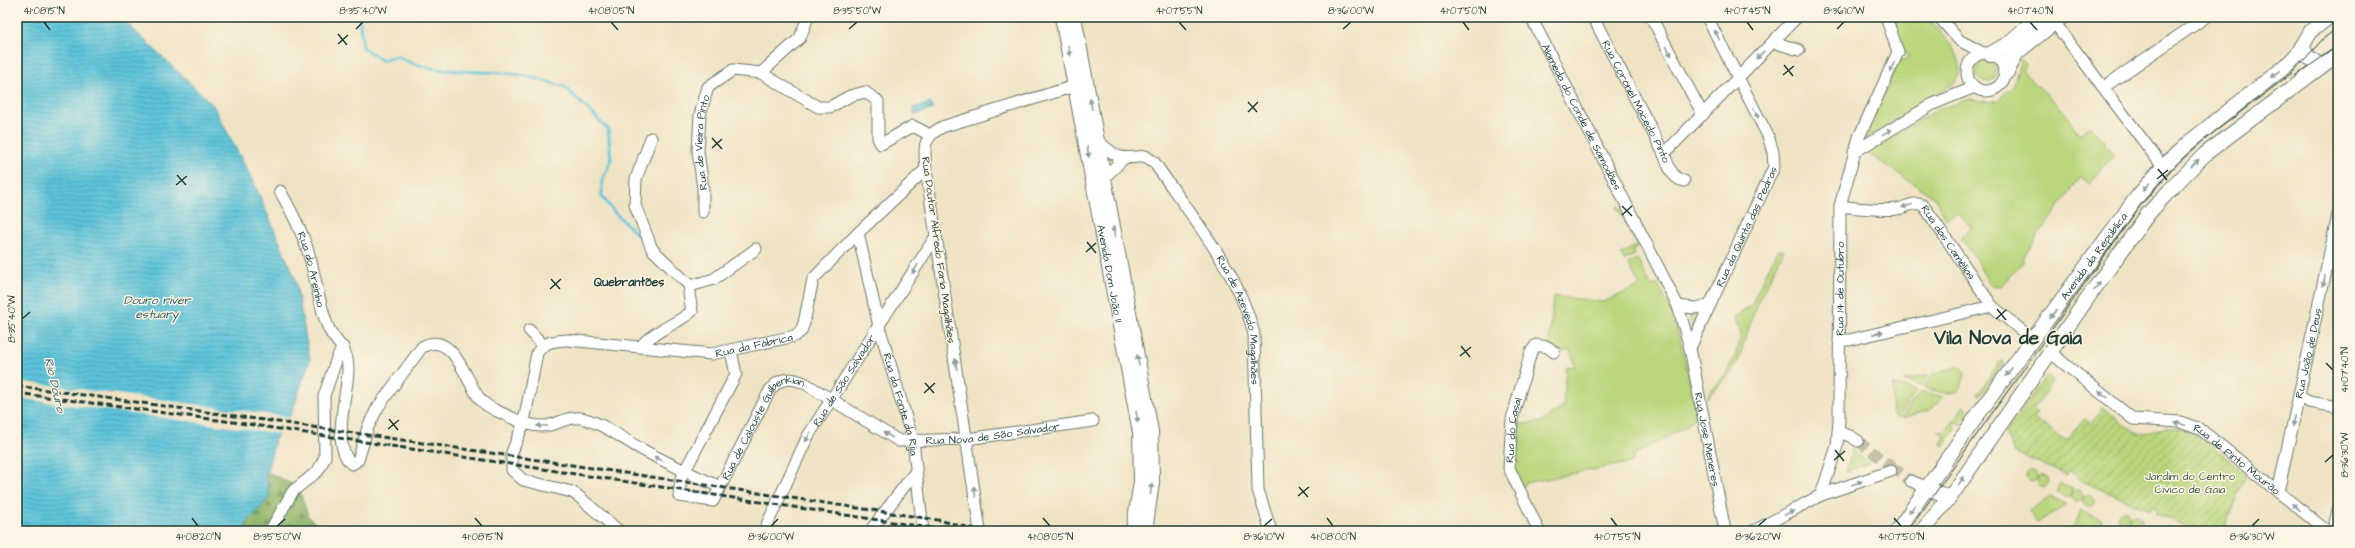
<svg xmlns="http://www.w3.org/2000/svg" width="2355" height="548" viewBox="0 0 2355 548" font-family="'Architects Daughter',sans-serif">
	<defs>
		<pattern id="forest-firs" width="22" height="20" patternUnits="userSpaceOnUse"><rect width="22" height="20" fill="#92b76c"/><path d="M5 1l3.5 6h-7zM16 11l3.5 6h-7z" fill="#77965a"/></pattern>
		<pattern id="garden-furrows" width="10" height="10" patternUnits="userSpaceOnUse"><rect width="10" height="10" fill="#b9d67c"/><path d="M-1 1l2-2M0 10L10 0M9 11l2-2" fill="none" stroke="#96af66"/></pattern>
		<pattern id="water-rules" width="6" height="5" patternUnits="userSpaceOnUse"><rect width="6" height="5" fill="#5dc4da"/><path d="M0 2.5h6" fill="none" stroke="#4ca0b2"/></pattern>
	</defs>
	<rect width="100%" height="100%" fill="#fcf5e5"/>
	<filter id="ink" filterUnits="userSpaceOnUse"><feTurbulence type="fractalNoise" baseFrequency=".025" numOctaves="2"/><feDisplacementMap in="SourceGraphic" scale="8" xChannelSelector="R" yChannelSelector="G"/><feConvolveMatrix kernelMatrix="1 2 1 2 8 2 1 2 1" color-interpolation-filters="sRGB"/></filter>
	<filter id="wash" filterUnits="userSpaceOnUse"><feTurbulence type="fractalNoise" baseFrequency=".012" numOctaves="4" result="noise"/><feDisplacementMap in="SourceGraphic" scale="16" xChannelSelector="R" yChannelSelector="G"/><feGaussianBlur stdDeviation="0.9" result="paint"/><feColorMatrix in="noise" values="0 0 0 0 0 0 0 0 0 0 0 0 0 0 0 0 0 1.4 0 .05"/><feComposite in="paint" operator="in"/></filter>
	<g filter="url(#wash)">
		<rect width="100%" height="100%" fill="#efe3c4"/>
		<g fill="#b9d67c" stroke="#6c8a58">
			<path d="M1890,17H1927C1941,33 1974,62 1953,84L1866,139L1863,138L1899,61L1909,58L1898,40Z"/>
			<path d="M2021,59L2026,64L2022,71L2062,109L2079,134L2090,126L2106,142L2104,144L2114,155L2090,183L2081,176L2022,258L2024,260L2001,286L1990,285L1971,251L1960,238L1971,227L1958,212L1946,219L1935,198L1867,153L1936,110L1970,99L1989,102L1998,100L2013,86Z"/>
			<circle cx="1986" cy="72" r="10"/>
			<path d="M1619,206L1640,246L1633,250L1635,255L1624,260L1621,254L1637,245L1617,207Z"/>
			<path d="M1777,250H1784L1756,306L1738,362L1728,376L1707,398L1710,392L1726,374L1735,356L1741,334L1734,318L1751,306Z"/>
			<path d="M1637,259L1651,286L1658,284C1680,325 1687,369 1696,415L1685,427L1634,455L1633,462L1525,483L1522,488L1511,468L1514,425L1541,422L1563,407L1566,368L1575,366L1570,350L1558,353L1549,344L1553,296L1603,302L1640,286L1628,264Z"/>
			<path d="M1702,312L1693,331L1689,313Z"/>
			<path d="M2001,360L2004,362L1981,395H1977Z"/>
			<path d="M1959,366L1965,372C1964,376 1963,383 1961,387C1955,399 1932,390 1923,387L1933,374Z"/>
			<path d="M1929,375L1920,386L1904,381Z"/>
			<path d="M1893,385L1916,391L1897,418L1892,412Z"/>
			<path d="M1920,391L1943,397L1931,410L1901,418Z"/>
			<path d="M1964,406L1968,413L1960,425L1955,421L1953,424L1956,429L1944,446L1941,444L1945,437L1938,430L1944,432L1947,429Z"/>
			<path d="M1852,450L1869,463L1846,472Z"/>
			<circle cx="2032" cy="476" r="5.5"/>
			<circle cx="2043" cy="481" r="5.5"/>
			<path d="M2061,483L2073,488L2069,498L2057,493Z"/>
			<circle cx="2077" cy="496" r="6"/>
			<circle cx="2089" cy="501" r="6"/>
			<path d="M2050,497L2066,504L2037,523L2029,511Z"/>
			<circle cx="2124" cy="516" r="6"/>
			<path d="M2081,511L2103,520L2098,531H2072Z"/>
			<circle cx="2136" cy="521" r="6"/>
		</g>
		<path fill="url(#forest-firs)" stroke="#587a50" d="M265,471L298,487L308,516L318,527L342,528L344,531H239Z"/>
		<path fill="url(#garden-furrows)" stroke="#6c8a58" d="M2046,376L2053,381L2033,410L2038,413L2034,419L2067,441L2084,419L2090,424L2103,408L2123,424L2140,434C2148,432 2156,429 2164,428C2196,424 2223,456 2246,474L2223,531H2197L2155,513L2157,509L2151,506L2149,510L2077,479V474L2069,470L2067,475L2014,452L2005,433Z"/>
		<g fill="url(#water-rules)" stroke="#3e8087" fill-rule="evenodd">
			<path d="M17,17H120L213,105L255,185L295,278L310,360L292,412L275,439L273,448L266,475L270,497L245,525L246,531H17ZM254,412L260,416L262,422L258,428L252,429L246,426L244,420L248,414Z"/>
			<path d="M931,103L933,109L915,115L913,108Z"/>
		</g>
		<path fill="#efe3c4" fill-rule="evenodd" d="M17,381L254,412L291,418L281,434L17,398ZM254,414L258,417L259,422L257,426L252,427L248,425L247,420L249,416Z"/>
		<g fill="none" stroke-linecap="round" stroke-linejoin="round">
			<path stroke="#5dc4da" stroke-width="3" d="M359,17L363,48L382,60L397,56C431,76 476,69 514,74C531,76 548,82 565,87L570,92L608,129L611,160L602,181V197L615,213L642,239"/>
		</g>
	</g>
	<g filter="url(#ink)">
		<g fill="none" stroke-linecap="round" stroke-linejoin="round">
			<g stroke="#c5c2a7" stroke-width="11" stroke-dasharray="11 5.5" stroke-linecap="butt">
				<path d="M1858,441L1896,470"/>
				<path d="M1891,471L1896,470L1911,481"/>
			</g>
			<defs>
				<g id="minor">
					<path id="s1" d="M1531,17L1678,306L1690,348L1725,531"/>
					<path id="s2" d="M1593,17L1664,154C1669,166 1671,178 1684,181"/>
					<path d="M1651,17L1703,115"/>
					<path d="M1939,17L1959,40L1983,53"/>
					<path d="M2054,22L2163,167"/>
					<path d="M1773,42L1799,50"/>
					<circle cx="1986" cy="72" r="19"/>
					<path d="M761,73L818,107H830L850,96L865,92L878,101V138L881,144L913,126L930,135"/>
					<path d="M2104,87L2206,17"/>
					<path d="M651,138L636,179L635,205L652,249L690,286"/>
					<path id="s3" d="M1098,141C1117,158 1119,160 1145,156L1154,162C1191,216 1238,270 1254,334L1258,490L1271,531"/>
					<path d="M1854,152L1933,104L1975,87"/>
					<path d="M1664,154L1797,17"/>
					<path d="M1104,178L1123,159"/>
					<path id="s4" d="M280,191C291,210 301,229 308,251C316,276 318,303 328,327C336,345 348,346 348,370C348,393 330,446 352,464L358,460L368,427L378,407L422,347C454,329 466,383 480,399C484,404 489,407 495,410C511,417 532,430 550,425C562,422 571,415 585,419C604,424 623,439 641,449C667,463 693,475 720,487"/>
					<path id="s5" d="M1840,206C1858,208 1878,211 1897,209C1906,208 1914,200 1924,206L1992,306L2033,340"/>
					<path id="s6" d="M703,212V188L698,151L700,115L708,87L733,70L761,73L800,38L808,17"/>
					<path id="s7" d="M858,233L879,326L913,441L923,531"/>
					<path d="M690,286L714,279L756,249"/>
					<path d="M1678,306L1694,308L1708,306"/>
					<path d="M529,330L543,345"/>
					<path d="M1839,340H1849L1992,306"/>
					<path d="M641,346C654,330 677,325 692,311L689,294L690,286"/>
					<path id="s8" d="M1690,348L1774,167L1773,152L1768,136L1707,17"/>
					<path id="s9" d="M731,351L736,374L681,478L679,496L713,501L770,390C780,377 792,377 806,384L899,441L967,439L1093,421"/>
					<path id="s10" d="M2051,353L2133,419L2180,422L2200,429L2327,531"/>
					<path d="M2300,397L2309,402L2338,407"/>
					<path d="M1838,432L1850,436L1858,441"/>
					<path d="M1911,481L1926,487"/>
					<path id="s11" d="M2278,492L2338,215"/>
					<path d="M1821,495L1891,471"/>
					<path d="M270,531L293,491L318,471L325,457L324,396L337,358L343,347"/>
					<path id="s12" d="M619,531L578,496L572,492L523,480L512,470V452L524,422L537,353C545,341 553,341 567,340L712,354L795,336L801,331L804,323L813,279L858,233L926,169"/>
					<path id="s13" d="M764,531L808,436L936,236"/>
					<path d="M870,531L916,471"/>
					<path d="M980,531L926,169C924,148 922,138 942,127L1081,84"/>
					<path id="s14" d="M1539,531L1509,468L1512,419L1531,352L1536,345L1548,347L1554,352"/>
					<path id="s15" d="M1754,531L1821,495L1837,446L1839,420L1840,206L1859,137L1898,52L1886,17"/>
					<path d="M2333,531L2338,510"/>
				</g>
				<g id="major">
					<path id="s16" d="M1062,17L1140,432L1141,482L1133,531"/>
					<path d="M1074,17L1151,431L1152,482L1145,531"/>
					<path d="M2302,46L2307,56L2321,66"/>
					<path d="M1926,487L1940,494L1951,496"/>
					<path id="s17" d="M1897,531L1981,410L2137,197L2163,167L2188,143L2287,65L2299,52L2311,31L2329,17"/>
					<path d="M1922,531L1951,496L2089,296L2148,214L2169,191L2205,154L2338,54"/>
				</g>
				<g id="highway">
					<path d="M2014,40L2039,17"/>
					<path d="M1992,54L2025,35"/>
					<path d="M2006,72L2016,52L2060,17"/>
				</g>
			</defs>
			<use href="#minor" stroke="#687766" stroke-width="13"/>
			<use href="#major" stroke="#687766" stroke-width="16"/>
			<use href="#highway" stroke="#687766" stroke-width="18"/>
			<use href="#minor" stroke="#fff" stroke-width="11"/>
			<use href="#major" stroke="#fff" stroke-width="14"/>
			<use href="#highway" stroke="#fff" stroke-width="16"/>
			<g stroke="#1f3d34" stroke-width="1">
				<path d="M2295,76L2338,46"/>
				<path d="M1908,531L2140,206L2178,163L2204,140L2293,72L2323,39L2338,27"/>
			</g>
			<g stroke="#1f3d34" stroke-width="3" stroke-dasharray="6 3" stroke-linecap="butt">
				<path d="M17,386C325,427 631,474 938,520L983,531"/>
				<path d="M17,393L240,423L951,531"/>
			</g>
		</g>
		<defs><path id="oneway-solid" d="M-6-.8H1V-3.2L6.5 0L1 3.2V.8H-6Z"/></defs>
		<g fill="#8f9e9a">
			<use href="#oneway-solid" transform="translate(1717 35) rotate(-117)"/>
			<use href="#oneway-solid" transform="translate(1069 51) rotate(79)"/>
			<use href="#oneway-solid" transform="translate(1669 51) rotate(62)"/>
			<use href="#oneway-solid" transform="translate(1760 55) rotate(134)"/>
			<use href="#oneway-solid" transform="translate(1892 67) rotate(115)"/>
			<use href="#oneway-solid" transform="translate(2276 74) rotate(142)"/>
			<use href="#oneway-solid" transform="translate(1091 104) rotate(-100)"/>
			<use href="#oneway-solid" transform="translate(1756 113) rotate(64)"/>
			<use href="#oneway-solid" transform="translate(1887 132) rotate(-31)"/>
			<use href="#oneway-solid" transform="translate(1088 152) rotate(80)"/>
			<use href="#oneway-solid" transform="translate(2195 163) rotate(-43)"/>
			<use href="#oneway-solid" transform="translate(2146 187) rotate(130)"/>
			<use href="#oneway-solid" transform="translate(1907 206) rotate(162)"/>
			<use href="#oneway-solid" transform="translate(1114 232) rotate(-100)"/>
			<use href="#oneway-solid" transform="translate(915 269) rotate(123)"/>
			<use href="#oneway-solid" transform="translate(2324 281) rotate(102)"/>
			<use href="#oneway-solid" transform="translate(2097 286) rotate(-54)"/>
			<use href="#oneway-solid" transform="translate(2053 314) rotate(127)"/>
			<use href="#oneway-solid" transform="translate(1878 333) rotate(-13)"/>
			<use href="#oneway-solid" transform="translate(1138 360) rotate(-100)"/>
			<use href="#oneway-solid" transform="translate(956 364) rotate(-99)"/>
			<use href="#oneway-solid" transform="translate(2009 372) rotate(126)"/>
			<use href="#oneway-solid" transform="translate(2103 394) rotate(-141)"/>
			<use href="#oneway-solid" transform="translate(1137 417) rotate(80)"/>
			<use href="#oneway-solid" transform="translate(2294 421) rotate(103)"/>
			<use href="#oneway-solid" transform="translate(2180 424) rotate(-168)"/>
			<use href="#oneway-solid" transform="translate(542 426) rotate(179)"/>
			<use href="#oneway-solid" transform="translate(888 435) rotate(-150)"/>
			<use href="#oneway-solid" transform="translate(808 437) rotate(118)"/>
			<use href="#oneway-solid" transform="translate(659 459) rotate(-152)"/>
			<use href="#oneway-solid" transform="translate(1961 481) rotate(-55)"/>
			<use href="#oneway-solid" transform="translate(1857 483) rotate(-20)"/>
			<use href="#oneway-solid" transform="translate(1151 489) rotate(-84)"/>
			<use href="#oneway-solid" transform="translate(975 492) rotate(-98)"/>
			<use href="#oneway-solid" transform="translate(2296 507) rotate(-141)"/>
			<use href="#oneway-solid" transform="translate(1912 509) rotate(124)"/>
			<use href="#oneway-solid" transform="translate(1789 513) rotate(-26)"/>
		</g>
	</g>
	<path fill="none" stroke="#1f3d34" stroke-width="1.5" d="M44,22L50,30M611,22L618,30M1179,22L1186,30M1463,22L1469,30M1747,22L1753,30M2030,22L2037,30M356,29L363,22M849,29L857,22M1343,29L1351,22M1837,29L1844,22M338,34L347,45M338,44L348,35M1784,65L1793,76M1783,75L1794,66M1248,102L1257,112M1248,112L1258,102M712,138L722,149M712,148L722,139M2158,169L2167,180M177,175L186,185M2157,179L2168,170M176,185L187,176M1622,206L1632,216M1622,215L1632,206M1087,242L1096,253M1086,252L1096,243M551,279L560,289M550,289L561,279M1997,309L2006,320M22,319L30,312M1996,319L2006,310M1461,346L1470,357M1460,356L1471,347M2326,363L2333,370M925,383L934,393M924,393L935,383M389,419L398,430M388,429L399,420M1835,450L1844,461M1834,460L1845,451M2325,462L2333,455M1299,487L1308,497M1298,496L1309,487M192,518L198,526M475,518L482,526M1043,518L1050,526M1327,518L1333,526M1611,518L1617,526M1894,518L1901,526M277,526L285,519M771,526L778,519M1264,526L1272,519M1758,526L1766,519M2252,526L2259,519"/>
	<g text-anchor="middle" stroke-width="3" stroke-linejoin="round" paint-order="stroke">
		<g font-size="11" fill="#1f3d34" stroke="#fcf5e5">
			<text dy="4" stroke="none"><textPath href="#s2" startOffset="95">Rua Coronel Macedo Pinto</textPath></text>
			<text dy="4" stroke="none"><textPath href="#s1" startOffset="112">Alameda do Conde de Samodães</textPath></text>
			<text dy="4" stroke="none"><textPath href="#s6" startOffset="70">Rua de Vieira Pinto</textPath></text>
			<text dy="4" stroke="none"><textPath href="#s8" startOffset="134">Rua da Quinta das Pedras</textPath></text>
			<text dy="4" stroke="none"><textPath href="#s5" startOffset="129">Rua das Camélias</textPath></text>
			<text transform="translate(939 250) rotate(82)" y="4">Rua Doutor Alfredo Faria Magalhães</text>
			<text dy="4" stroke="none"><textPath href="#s17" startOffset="338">Avenida da República</textPath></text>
			<text dy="4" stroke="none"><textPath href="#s4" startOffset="85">Rua do Areínho</textPath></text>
			<text dy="4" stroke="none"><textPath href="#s16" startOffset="261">Avenida Dom João II</textPath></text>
			<text dy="4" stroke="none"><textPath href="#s15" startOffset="285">Rua 14 de Outubro</textPath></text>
			<text dy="4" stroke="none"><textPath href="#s3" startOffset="246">Rua de Azevedo Magalhães</textPath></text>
			<text dy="4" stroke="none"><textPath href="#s12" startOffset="470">Rua da Fábrica</textPath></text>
			<text dy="4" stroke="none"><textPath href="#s11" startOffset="142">Rua João de Deus</textPath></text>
			<text dy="4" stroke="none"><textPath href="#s13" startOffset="171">Rua de São Salvador</textPath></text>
			<text dy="4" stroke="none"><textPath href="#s7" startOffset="177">Rua da Fonte da Rija</textPath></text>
			<text dy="4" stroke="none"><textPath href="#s14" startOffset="108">Rua do Casal</textPath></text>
			<text dy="4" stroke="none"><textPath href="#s9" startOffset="562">Rua Nova de São Salvador</textPath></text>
			<text dy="4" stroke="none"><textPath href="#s9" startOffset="288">Rua de Calouste Gulbenkian</textPath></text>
			<text dy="4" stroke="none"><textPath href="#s1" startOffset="461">Rua José Meneres</textPath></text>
			<text dy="4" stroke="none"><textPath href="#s10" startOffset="221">Rua de Pinto Mourão</textPath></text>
		</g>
		<g font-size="11" fill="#3e5c42" stroke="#fcf5e5">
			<text x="2190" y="480">Jardim do Centro<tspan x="2190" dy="13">Cívico de Gaia</tspan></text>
		</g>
		<g font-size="12" font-weight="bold" fill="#1f3d34" stroke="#fcf5e5">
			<text x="629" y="286">Quebrantões</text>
		</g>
		<g font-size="12" font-style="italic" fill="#2e5f5e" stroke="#fcf5e5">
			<text x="157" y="304">Douro river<tspan x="157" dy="14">estuary</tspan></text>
			<text transform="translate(55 385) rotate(77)" y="4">Rio Douro</text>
		</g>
		<g font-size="19" font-weight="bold" fill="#1f3d34" stroke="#fcf5e5">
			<text x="2008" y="344">Vila Nova de Gaia</text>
		</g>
	</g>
	<rect width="2355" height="548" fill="none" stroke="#fcf5e5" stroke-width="44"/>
	<rect x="22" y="22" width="2311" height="504" fill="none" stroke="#1f3d34" stroke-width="1.5"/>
	<g font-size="10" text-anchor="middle" fill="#1f3d34">
		<text x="44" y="14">41°08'15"N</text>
		<text x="363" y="14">8°35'40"W</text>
		<text x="611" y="14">41°08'05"N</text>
		<text x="857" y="14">8°35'50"W</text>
		<text x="1179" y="14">41°07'55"N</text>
		<text x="1351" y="14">8°36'00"W</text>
		<text x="1463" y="14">41°07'50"N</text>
		<text x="1747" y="14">41°07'45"N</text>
		<text x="1844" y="14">8°36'10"W</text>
		<text x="2030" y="14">41°07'40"N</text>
		<text transform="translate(11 319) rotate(-90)" y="4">8°35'40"W</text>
		<text transform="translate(2344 370) rotate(-90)" y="4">41°07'40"N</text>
		<text transform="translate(2344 455) rotate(-90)" y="4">8°36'30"W</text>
		<text x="198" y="540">41°08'20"N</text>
		<text x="277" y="540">8°35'50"W</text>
		<text x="482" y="540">41°08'15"N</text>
		<text x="771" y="540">8°36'00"W</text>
		<text x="1050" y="540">41°08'05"N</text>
		<text x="1264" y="540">8°36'10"W</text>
		<text x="1333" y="540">41°08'00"N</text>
		<text x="1617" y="540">41°07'55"N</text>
		<text x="1758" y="540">8°36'20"W</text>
		<text x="1901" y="540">41°07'50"N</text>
		<text x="2252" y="540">8°36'30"W</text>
	</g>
</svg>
